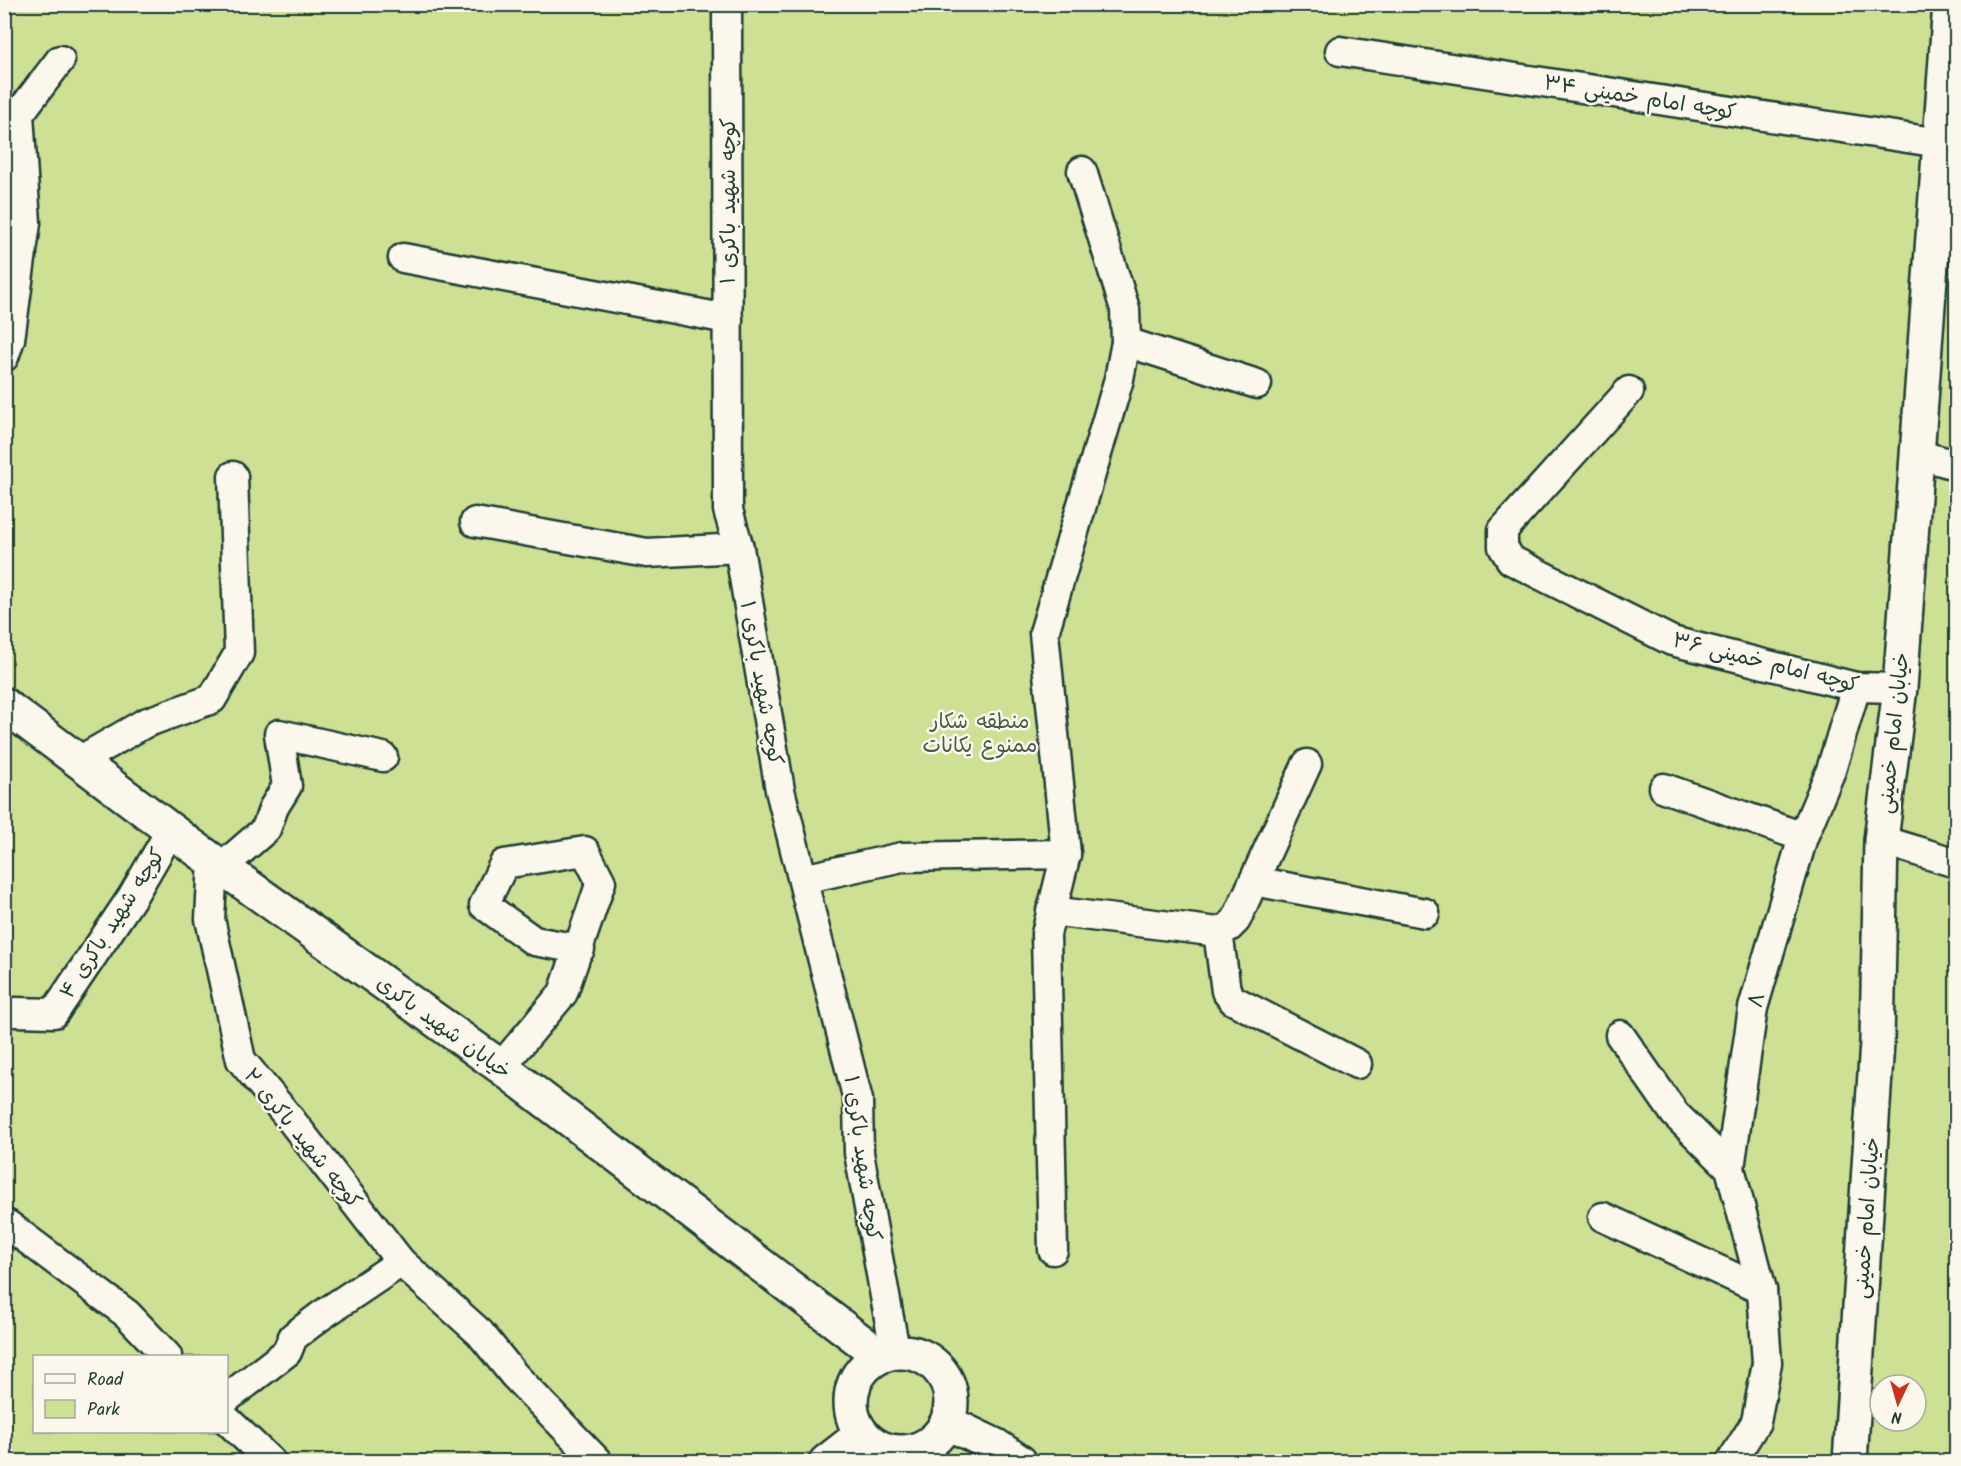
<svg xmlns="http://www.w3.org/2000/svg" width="1961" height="1466" viewBox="0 0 1961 1466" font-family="Kalam,'Playpen Sans Arabic',sans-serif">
	<rect width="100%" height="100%" fill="#fbf7ec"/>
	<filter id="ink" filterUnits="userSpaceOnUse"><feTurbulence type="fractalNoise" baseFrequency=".0167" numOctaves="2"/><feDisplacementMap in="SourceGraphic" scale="12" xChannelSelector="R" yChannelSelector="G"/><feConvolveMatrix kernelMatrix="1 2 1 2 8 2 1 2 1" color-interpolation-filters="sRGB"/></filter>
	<g filter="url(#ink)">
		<path fill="#cde094" stroke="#768e64" stroke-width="1.5" fill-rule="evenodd" d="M5,5H1956V1461L5,1462ZM34,1356H226V1432H34ZM1880,1385H1916V1421H1880Z"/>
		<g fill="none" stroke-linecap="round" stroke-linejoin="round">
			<defs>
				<g id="street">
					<path d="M727,4L728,510L739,548L780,790L858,1100L859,1153L895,1351"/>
					<path d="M1340,51L1940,143"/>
					<path d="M403,258L728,319"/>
					<path d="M1126,342L1257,384"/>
					<path d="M4,357L10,339L26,223L19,114L60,60"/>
					<path d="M1629,391L1503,530V547L1511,560L1672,641L1856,687L1900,688"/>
					<path d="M1916,454L1956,465"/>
					<path d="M475,522L647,553L739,548"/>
					<path d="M79,761L145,723L212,699L239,653L233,476"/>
					<path d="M1664,788L1803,837L1831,770L1856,687"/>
					<path d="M1881,840L1956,863"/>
					<path d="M213,861L210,919L241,1060L291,1120L401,1262L480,1333L514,1375L598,1462"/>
					<path d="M222,867L266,829L274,807L287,786L279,734L383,757"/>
					<path d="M803,879L902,857L1066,854"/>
					<path d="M1254,881L1425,913"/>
					<path d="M1051,911L1218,932L1229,927L1236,920L1307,764"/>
					<path d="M1218,932L1226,991L1233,1000L1357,1064"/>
					<path d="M15,1012L54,1013L132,897L171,830"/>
					<path d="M1620,1035L1675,1114L1730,1168"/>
					<path d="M501,1067L563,993L601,882L585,851L504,864L484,905L534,941L580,949"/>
					<path d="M1603,1217L1762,1290"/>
					<path d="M4,1225H8L127,1314L167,1356"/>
					<path d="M1053,1250L1046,934L1066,854L1044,633L1119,379L1126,342L1125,309L1082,171"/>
					<path d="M226,1399L287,1352L293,1337L322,1315L401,1262"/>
					<path d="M226,1419L271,1462"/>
					<path d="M1731,1462L1756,1422L1767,1363L1762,1290L1730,1168L1753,1008L1803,837"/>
				</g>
				<g id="secondary">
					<path d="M4,705L188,843L501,1067L879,1355"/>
					<circle cx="901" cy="1402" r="50"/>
					<path d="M948,1423L996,1446L1020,1462"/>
					<path d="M826,1462L862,1434"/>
					<path d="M1850,1462L1877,1042L1881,840L1900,688L1950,4"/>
				</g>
			</defs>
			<use href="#street" stroke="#1f3d34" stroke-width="33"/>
			<use href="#secondary" stroke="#1f3d34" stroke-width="38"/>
			<use href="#street" stroke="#fbf7ec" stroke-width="28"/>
			<use href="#secondary" stroke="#fbf7ec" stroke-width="33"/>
		</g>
	</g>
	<g text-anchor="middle" stroke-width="5" stroke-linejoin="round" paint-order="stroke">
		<g font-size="21" fill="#1f3d34" stroke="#fbf7ec">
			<text transform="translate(1640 97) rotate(9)" y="7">کوچه امام خمینی ۳۴</text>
			<text transform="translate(728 201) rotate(-90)" y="7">کوچه شهید باکری ۱</text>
			<text transform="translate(1766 662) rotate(14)" y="7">کوچه امام خمینی ۳۶</text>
			<text transform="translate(762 683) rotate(80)" y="7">کوچه شهید باکری ۱</text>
			<text transform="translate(1893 733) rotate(-84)" y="7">خیابان امام خمینی</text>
			<text transform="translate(112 923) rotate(-57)" y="7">کوچه شهید باکری ۴</text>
			<text transform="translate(1756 1000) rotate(-76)" y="7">۸</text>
			<text transform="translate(444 1027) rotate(36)" y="7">خیابان شهید باکری</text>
			<text transform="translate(303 1138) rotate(51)" y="7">کوچه شهید باکری ۲</text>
			<text transform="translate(863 1158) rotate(82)" y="7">کوچه شهید باکری ۱</text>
			<text transform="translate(1866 1218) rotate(-86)" y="7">خیابان امام خمینی</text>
		</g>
		<g font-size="21" fill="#425e47" stroke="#fbf7ec">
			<text x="980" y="728">منطقه شکار<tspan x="980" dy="24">ممنوع یکانات</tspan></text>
		</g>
	</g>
	<rect width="1961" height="1466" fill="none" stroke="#fbf7ec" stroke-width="24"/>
	<rect x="12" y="12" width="1937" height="1442" fill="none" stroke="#1f3d34" stroke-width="2" filter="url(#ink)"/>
	<rect x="33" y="1355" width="195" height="78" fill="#fbf7ec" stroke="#a3ada2" stroke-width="1.5"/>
	<rect x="45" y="1374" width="30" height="9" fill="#fbf7ec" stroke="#a3ada2" stroke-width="1.5"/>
	<text x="87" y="1385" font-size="18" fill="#1f3d34">Road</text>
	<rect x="45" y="1400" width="30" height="18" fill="#cde094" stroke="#a3ada2" stroke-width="1.5"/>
	<text x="87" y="1415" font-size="18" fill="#1f3d34">Park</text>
	<g transform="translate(1898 1403) rotate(185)"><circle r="28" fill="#fbf7ec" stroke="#a3ada2" stroke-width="1.5"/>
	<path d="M0-4.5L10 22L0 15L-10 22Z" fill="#c8321e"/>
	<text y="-9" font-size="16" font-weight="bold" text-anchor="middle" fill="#1f3d34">N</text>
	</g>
</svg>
